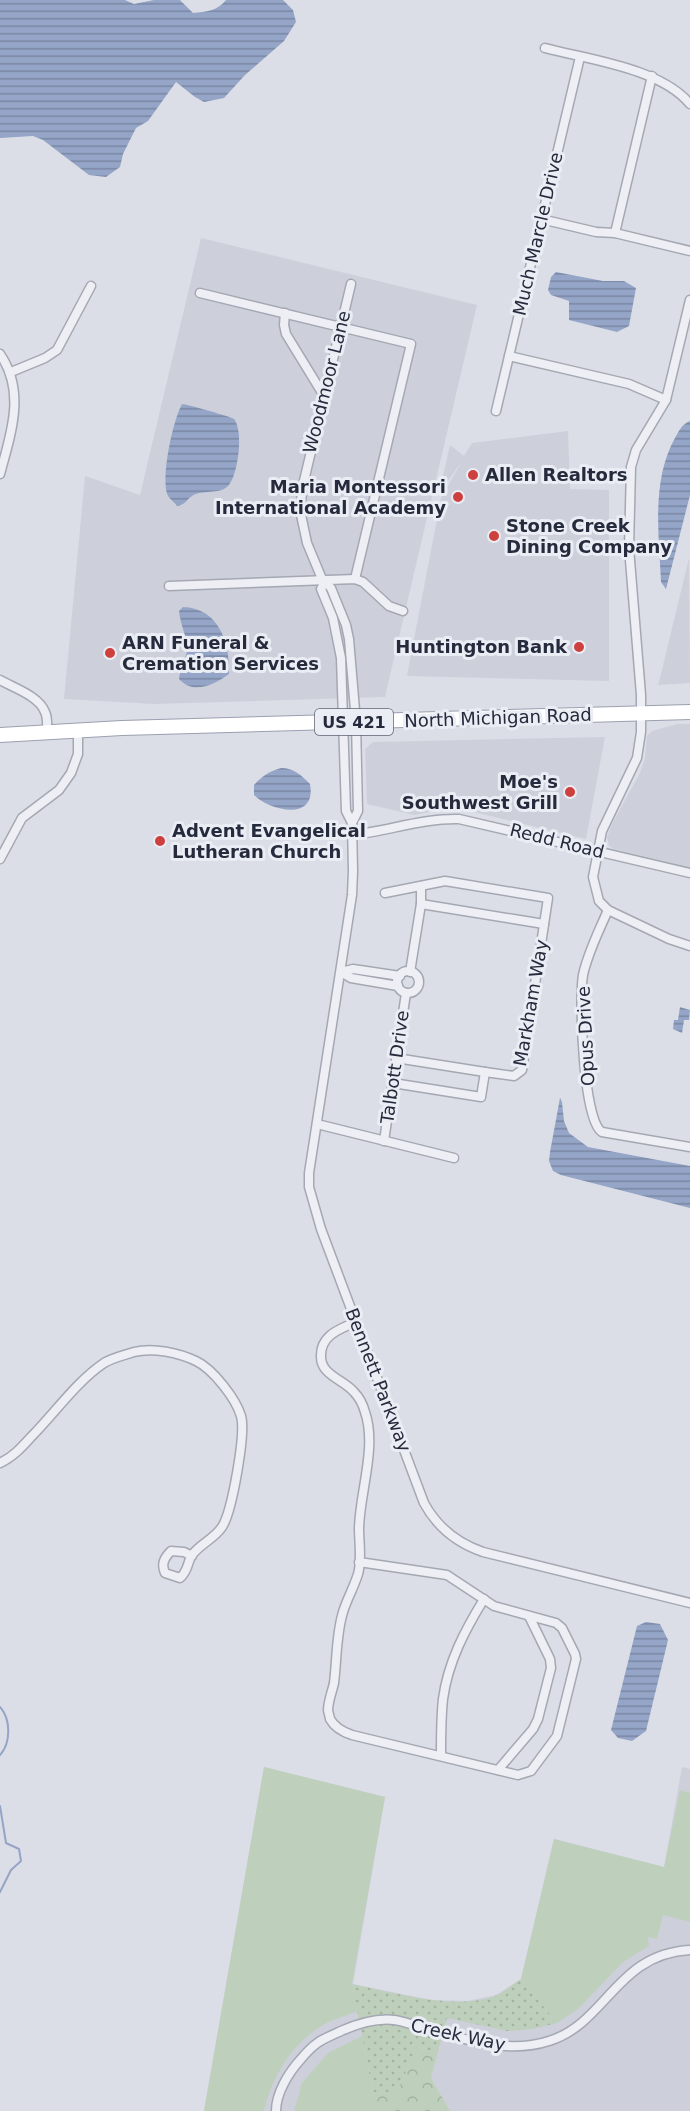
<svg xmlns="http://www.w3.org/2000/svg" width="690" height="2111" viewBox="0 0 690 2111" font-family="'DejaVu Sans',sans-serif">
	<defs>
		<pattern id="forest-crowns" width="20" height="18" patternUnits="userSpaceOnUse" patternTransform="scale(1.5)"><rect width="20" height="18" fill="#bed0bc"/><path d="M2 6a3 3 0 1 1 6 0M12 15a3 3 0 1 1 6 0" fill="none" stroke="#a3b3a2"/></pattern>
		<pattern id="park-dots" width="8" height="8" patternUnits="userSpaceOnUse" patternTransform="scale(1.5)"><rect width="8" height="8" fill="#bed0bc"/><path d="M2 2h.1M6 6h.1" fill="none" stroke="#a3b3a2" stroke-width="1.8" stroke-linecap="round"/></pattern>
		<pattern id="water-rules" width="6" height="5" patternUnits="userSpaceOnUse" patternTransform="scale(1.5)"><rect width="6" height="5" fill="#95a5c7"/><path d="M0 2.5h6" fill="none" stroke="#7987a3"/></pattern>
	</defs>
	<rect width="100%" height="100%" fill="#dbdee6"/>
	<g fill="#cdd0db">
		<path d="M201,238L477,305L385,697L155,704L64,699L85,476L140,495Z"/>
		<path d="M568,431L570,489L609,490V681L407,676L441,498L462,461L441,491L440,489L450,445L464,456L472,443Z"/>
		<path d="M689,558L690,683L658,685L660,678Z"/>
		<path d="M677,724H690V867L614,849L609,846L607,837L613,822L640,773L645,758L647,736L652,731Z"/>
		<path d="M605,737L586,839L474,812L436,811L414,815L367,804L365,749L373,742Z"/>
		<path d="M264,1767L385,1797L353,1984L431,2000L467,2001L496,1995L521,1979L554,1839L664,1867L682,1767L690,1769V2111H204Z"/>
	</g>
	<g fill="#bed0bc">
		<path d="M264,1767L385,1797L352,1984L358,2011C346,2016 333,2019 323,2025C292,2043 272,2077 264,2111H204Z"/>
		<path d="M680,1790L690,1793V1922L663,1915L657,1939L648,1937L649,1946L623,1962L578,2009L557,2023L521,1979L554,1839L664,1867Z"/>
		<path d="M362,2036L377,2111H294L302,2083L328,2053Z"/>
	</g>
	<path fill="url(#forest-crowns)" d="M416,2048L438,2052L431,2078L450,2111H377L373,2092H397Z"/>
	<path fill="url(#park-dots)" d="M521,1979L557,2023L533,2029L507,2031L447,2018L438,2052L416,2048L397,2092H373L352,1984C392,1992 459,2012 497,1995C505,1991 513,1984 521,1979Z"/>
	<g fill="url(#water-rules)">
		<path d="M0,0H125L134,4L154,0H180L193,13C206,12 217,11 226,0H283L293,10L296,22L284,41L245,75L224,98L204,102L195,97L176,82L148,121L136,128L123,154L120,167L106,177L89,175L43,140L33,136L0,138Z"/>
		<path d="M556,272L603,281H624L636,288L629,326L617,332L569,320V301L551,295L548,290L551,277Z"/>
		<path d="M182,404C186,404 232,417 234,419C244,431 238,476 228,486C219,495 202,489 192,496C186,500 185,505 177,506C175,503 170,499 168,496C160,479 173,420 182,404Z"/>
		<path d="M690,421V495L666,589L661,582C659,535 651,481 675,438C679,431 682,424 690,421Z"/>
		<path d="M183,607C219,608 230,643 229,674C214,685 193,695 179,679C180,668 186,660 187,650C188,639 180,624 179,611Z"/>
		<path d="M281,768C294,768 301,775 310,784C317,822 270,811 254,795V785C262,776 270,771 281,768Z"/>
		<path d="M680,1007L690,1010L689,1020H684L682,1033L673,1029L674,1020H678Z"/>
		<path d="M560,1098L562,1102L564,1121L569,1133L588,1147L690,1166V1208L561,1175L553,1171L549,1161L550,1152Z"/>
		<path d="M646,1622L660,1624L668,1640L646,1731L632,1741L618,1738L611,1730L637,1626Z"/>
	</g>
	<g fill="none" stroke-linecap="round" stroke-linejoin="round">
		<g stroke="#95a5c7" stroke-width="2">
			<path d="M0,1707C11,1719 11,1743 0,1755"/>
			<path d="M0,1806L6,1843L19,1849L21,1861L11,1870L0,1892"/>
		</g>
		<defs>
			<g id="street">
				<path d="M545,48C590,60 660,68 690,104"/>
				<path d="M541,219L596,232L615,233L690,251"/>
				<path d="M615,233L652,76"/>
				<path d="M351,284L303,485L300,510L307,543L322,579L331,588L346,625L349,639L356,722L358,811L352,823"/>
				<path d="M200,293L411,344L355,579"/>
				<path d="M690,300L666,400L636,450L631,467L629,548L641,695V732L637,758L602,831L593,877L599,901L608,910L669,939L690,946"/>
				<path d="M285,313L284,325L286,334L324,396"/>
				<path d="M0,354C26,392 11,433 0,474"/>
				<path d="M509,356L629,384L666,400"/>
				<path d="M11,372L45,358L57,350L91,286"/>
				<path d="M496,411L580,57"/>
				<path d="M324,583L321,589L333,618L341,658L346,811L352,823L353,871L352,895L309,1173V1187L321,1229L424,1503C437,1527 457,1543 483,1552L690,1603"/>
				<path d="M169,586L355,579L363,582L389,606L403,611"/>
				<path d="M0,680C14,688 39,696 45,712C48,718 47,725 47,732"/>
				<path d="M352,835C388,831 424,818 459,819L690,873"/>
				<path d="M0,859L22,818L59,790L71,773L78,754V730"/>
				<path d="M385,893L445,881L548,898L522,1070L514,1076L485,1072"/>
				<path d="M421,904L544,924"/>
				<path d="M608,910C599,931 588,952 583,975C579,999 583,1121 602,1132L690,1147"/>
				<circle cx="408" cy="982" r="11"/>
				<path d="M341,972L351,978L398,986"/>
				<path d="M341,972L353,969L400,976"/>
				<path d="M410,972L421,904V886"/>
				<path d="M393,1083L481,1097L485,1072L396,1058"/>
				<path d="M317,1124L454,1158"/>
				<path d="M384,1141L406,993"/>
				<path d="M356,1322C340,1329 320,1335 321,1357C321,1375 344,1380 354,1392C359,1397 363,1405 365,1412C377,1447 360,1491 359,1528C359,1542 362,1561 358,1574C354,1587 347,1599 343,1612C336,1635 337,1659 334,1683C332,1692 328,1702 328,1710C328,1711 330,1718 330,1719C335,1728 343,1732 352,1735L518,1775L531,1771L557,1736L576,1659L575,1654L562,1628L556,1623L494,1606L447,1575L359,1562"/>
				<path d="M0,1463C13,1457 22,1447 31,1437C55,1413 76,1382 104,1363C112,1358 125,1355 134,1352C153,1347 179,1353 196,1361C213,1369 236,1399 241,1416C246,1433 232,1512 222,1527C214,1539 200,1544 192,1555C187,1562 189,1570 180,1578L165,1573C161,1564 164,1558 171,1551L184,1552L192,1556"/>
				<path d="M441,1755C441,1737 441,1717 443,1699C448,1662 465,1630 484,1599"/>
				<path d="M498,1770L533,1729L538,1719L551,1668L550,1659L529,1616"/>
				<path d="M276,2111C276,2093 289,2072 301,2059C315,2042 321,2040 341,2031C357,2024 376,2018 394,2020C403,2021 412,2025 420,2027C462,2038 506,2055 549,2041C607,2023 616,1954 690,1950"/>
			</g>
			<path id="primary" d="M0,735L122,728L690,712"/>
		</defs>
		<use href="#street" stroke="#a4a8b3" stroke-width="11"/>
		<use href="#primary" stroke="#9ba0b1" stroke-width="16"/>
		<use href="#street" stroke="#eeeff4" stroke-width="8"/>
		<use href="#primary" stroke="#fff" stroke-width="14"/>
	</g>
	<g fill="#ce403d" stroke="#eaedf4" stroke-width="2">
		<circle cx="473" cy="475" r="6"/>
		<circle cx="458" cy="497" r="6"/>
		<circle cx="494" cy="536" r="6"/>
		<circle cx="579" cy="647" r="6"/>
		<circle cx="110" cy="653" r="6"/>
		<circle cx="570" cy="792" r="6"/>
		<circle cx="160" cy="841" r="6"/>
	</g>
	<g text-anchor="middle" stroke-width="6" stroke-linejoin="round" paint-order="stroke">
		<rect fill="#eaedf4" stroke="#606473" stroke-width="1.5" x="315" y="709" width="78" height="26" rx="4.5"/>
		<g font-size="16" font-weight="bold" fill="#252a3c">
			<text x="354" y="728">US 421</text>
		</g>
		<g font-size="18" fill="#252a3c" stroke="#eaedf4">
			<text transform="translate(538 234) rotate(-77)" y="6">Much Marcle Drive</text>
			<text transform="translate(327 382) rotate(-76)" y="6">Woodmoor Lane</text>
			<text transform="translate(498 718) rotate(-2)" y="6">North Michigan Road</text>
			<text transform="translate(557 841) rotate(14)" y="6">Redd Road</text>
			<text transform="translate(531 1003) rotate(-80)" y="6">Markham Way</text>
			<text transform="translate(586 1036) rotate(-93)" y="6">Opus Drive</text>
			<text transform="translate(395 1067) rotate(-82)" y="6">Talbott Drive</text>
			<text transform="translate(378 1380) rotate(69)" y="6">Bennett Parkway</text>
			<text transform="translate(458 2035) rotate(12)" y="6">Creek Way</text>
		</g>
		<g font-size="18" font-weight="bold" fill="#252a3c" stroke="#eaedf4" text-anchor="start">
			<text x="485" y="481">Allen Realtors</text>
			<text x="446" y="493" text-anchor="end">Maria Montessori<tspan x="446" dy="21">International Academy</tspan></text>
			<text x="506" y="532">Stone Creek<tspan x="506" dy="21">Dining Company</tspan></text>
			<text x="122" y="649">ARN Funeral &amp;<tspan x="122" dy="21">Cremation Services</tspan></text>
			<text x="567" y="653" text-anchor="end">Huntington Bank</text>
			<text x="558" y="788" text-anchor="end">Moe's<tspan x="558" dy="21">Southwest Grill</tspan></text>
			<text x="172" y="837">Advent Evangelical<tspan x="172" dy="21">Lutheran Church</tspan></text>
		</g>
	</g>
</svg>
